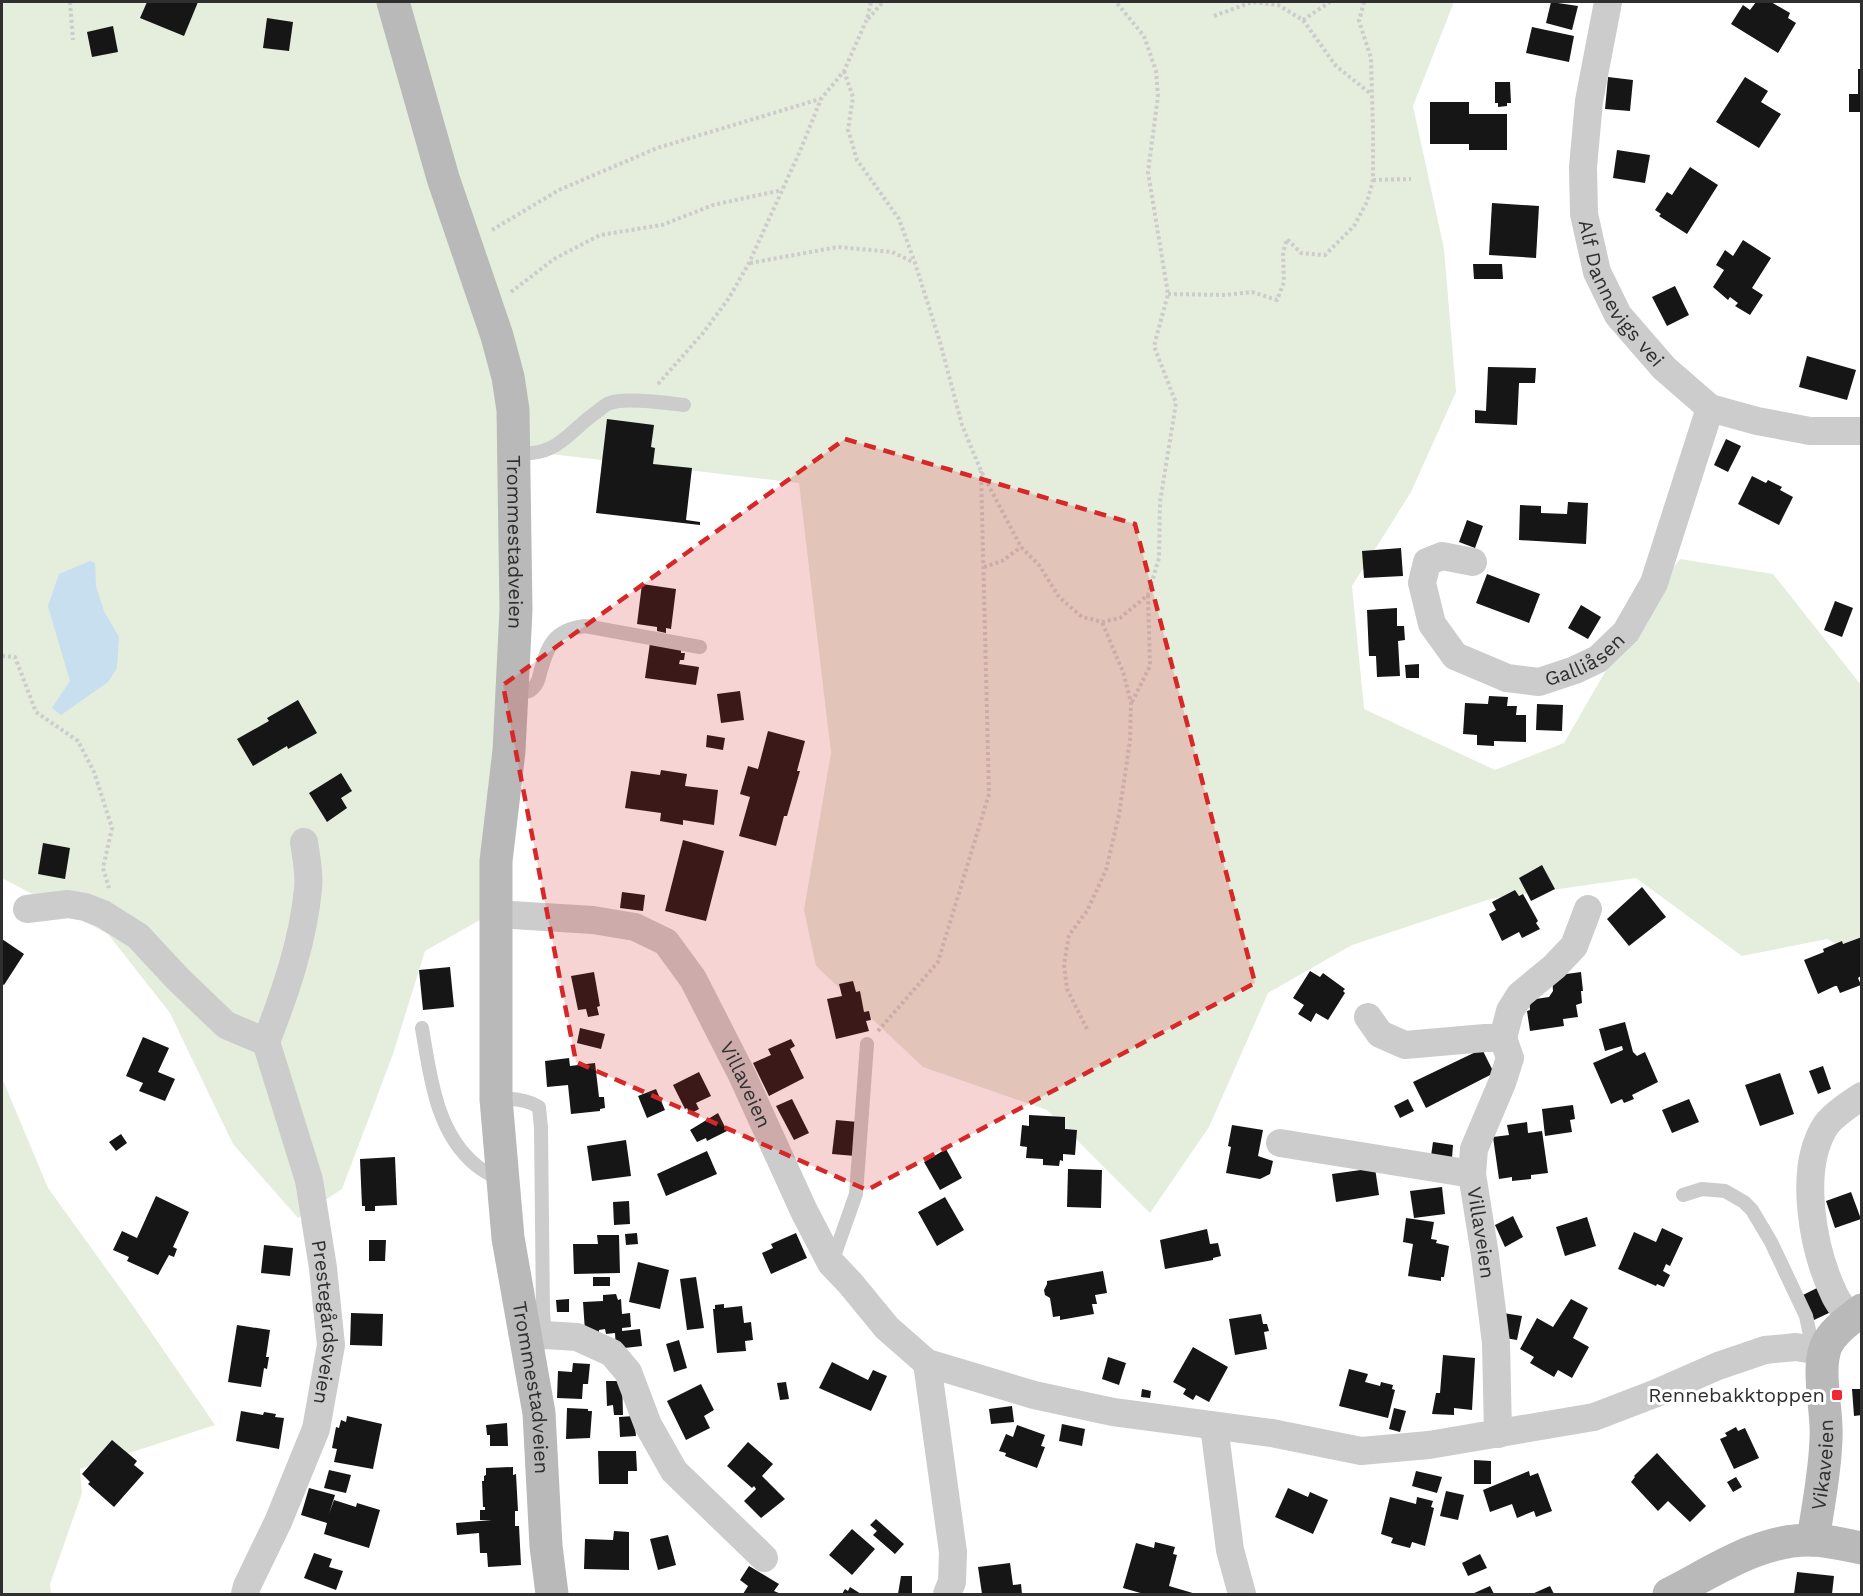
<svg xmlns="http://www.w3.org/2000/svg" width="1863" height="1596" viewBox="0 0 1863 1596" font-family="'Work Sans',sans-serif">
	<rect width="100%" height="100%" fill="#fff"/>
	<g fill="#e5eddc">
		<path d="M2,2H1454L1413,106L1444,249L1456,392L1411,492L1352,586L1364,709L1495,770L1564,743L1638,615L1680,559L1773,574L1861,685V957L1827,939L1742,956L1636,878L1490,899L1352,945L1268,993L1209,1127L1150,1213L1047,1110L923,1067L816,966L804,910L831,753L799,483L525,451L494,912L425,951L393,1054L342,1189L298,1218L233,1144L170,1013L108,934L2,878Z"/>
		<path d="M2,1078L48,1188L133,1306L215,1425L80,1469L82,1493L50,1584L51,1594H2Z"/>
	</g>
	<path fill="#c7dfee" d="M90,561L95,563L96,586L104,611L119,637L117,668L108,682L61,715L52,708L70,681L48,606L59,574Z"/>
	<g fill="#161616">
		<path d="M147,2H198L184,36L140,18Z"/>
		<path d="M1551,2L1578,6L1572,30L1546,23Z"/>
		<path d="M1756,2H1771L1790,13L1788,18L1796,23L1778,53L1731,24L1743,5L1750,10Z"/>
		<path d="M267,18L293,22L289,51L263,48Z"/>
		<path d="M113,26L118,52L92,57L87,32Z"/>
		<path d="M1532,27L1574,36L1569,62L1526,53Z"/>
		<path d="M1858,69H1862V112H1849V94H1858Z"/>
		<path d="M1608,77L1633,80L1630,111L1605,109Z"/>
		<path d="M1745,77L1768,91L1761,102L1781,114L1759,148L1716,122Z"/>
		<path d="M1495,82H1510L1511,103H1507V106L1498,107V103H1495Z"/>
		<path d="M1430,102H1469V114H1507V150H1469V144H1430Z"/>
		<path d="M1617,150L1650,155L1645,183L1613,178Z"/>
		<path d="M1690,167L1718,185L1687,234L1659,216L1661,214L1655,210L1667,192L1672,195Z"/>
		<path d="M1492,203L1539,206L1536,258L1489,255Z"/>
		<path d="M1743,240L1771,258L1752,288L1763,295L1750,315L1735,306L1738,303L1730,297L1728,300L1713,287L1724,270L1716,265L1725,250L1733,256Z"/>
		<path d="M1473,264H1502L1503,279H1474Z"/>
		<path d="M1675,286L1689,315L1667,326L1652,297Z"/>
		<path d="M1807,356L1856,370L1847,400L1799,387Z"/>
		<path d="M1488,367L1536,368L1535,383H1519L1517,425L1475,423V410L1486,411Z"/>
		<path d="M607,419L654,425L651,447L655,448L653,464L692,468L686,520L700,522V525L596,513Z"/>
		<path d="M1726,439L1741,446L1728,472L1714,465Z"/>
		<path d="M1752,476L1766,483L1768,480L1782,487L1780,490L1793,497L1779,525L1738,504Z"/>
		<path d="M1568,502L1588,503L1586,544L1519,540L1520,505L1541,506V513L1567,514Z"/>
		<path d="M1467,520L1483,526L1475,548L1459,542Z"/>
		<path d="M1401,548L1403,576L1364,578L1362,551Z"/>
		<path d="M1487,574L1540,594L1529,623L1476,603Z"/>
		<path d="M642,584L676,589L671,629L666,628V633L657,631V627L637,624Z"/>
		<path d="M1835,601L1853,608L1842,637L1824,630Z"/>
		<path d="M1581,605L1601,617L1588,639L1568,628Z"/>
		<path d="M1397,608V626H1404L1405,640L1398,641L1400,676L1377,677L1376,656H1369L1367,610Z"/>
		<path d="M650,643L681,647V653H685L684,660H680L679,664L699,667L696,685L645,678Z"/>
		<path d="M1419,664V678H1406L1405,665Z"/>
		<path d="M740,691L744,720L721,723L717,694Z"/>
		<path d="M1489,696L1508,697L1507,706H1517L1516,715H1526V742L1494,741V746L1477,745V735L1463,734L1465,703L1488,704Z"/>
		<path d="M298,700L317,733L288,749L287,746L253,766L237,739L269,721L267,718Z"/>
		<path d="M1537,704L1563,705L1562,731L1536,730Z"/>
		<path d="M768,731L805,741L797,771H800L787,816H784L776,846L739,836L750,797L740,794L748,766L758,769Z"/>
		<path d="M707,735L725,738L723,750L706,747Z"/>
		<path d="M661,770L687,774L685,786L718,790L714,825L683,820V825L660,821L661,813L625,808L631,771L660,775Z"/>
		<path d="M341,773L352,791L341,798L347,808L327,822L309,793Z"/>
		<path d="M683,840L724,851L706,921L665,911Z"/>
		<path d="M43,843L70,848L65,879L38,874Z"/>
		<path d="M1542,865L1555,889L1531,901L1519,878Z"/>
		<path d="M1642,887L1666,917L1629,946L1607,919Z"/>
		<path d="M1515,890L1519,896L1523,894L1538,921L1536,923L1540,929L1522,938L1519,932L1502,941L1489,914L1496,910L1492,902Z"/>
		<path d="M622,892L645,895L643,911L620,908Z"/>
		<path d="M1862,937V975L1858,978L1861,985L1840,993L1837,986H1835L1818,994L1804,960L1824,952L1823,949L1842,941L1843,944Z"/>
		<path d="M2,939L24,954L4,985L2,984Z"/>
		<path d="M450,967L454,1007L423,1010L419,970Z"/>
		<path d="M1310,971L1320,977L1323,973L1345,989L1343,991L1345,993L1328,1020L1316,1013L1311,1022L1298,1014L1304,1005L1293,998Z"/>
		<path d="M594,972L600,1006L597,1007L599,1015L588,1017L586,1009L578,1010L571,976Z"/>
		<path d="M1581,972L1583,991H1581L1582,1003L1576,1005L1578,1017L1563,1019L1564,1026L1530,1031L1527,1011L1530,1010L1529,1000L1549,997L1553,991L1552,976Z"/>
		<path d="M853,981L856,992L860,991L864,1012L869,1011L871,1020L866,1021L869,1031L836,1039L827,999L842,996L839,984Z"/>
		<path d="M1625,1022L1633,1052L1637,1056L1645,1052L1658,1082L1632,1095L1634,1099L1624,1103L1622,1099L1611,1104L1593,1063L1623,1050L1622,1046L1605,1051L1599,1029Z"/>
		<path d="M580,1028L605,1034L601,1049L577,1043Z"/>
		<path d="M143,1037L169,1048L158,1072L175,1079L165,1101L139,1091L143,1083L126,1076Z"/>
		<path d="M791,1039L795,1046L790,1049L804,1078L769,1096L753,1063L771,1055L768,1049Z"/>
		<path d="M1482,1049L1494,1073L1426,1108L1413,1082Z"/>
		<path d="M569,1058L570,1066L595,1063L599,1097H604L605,1108L600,1109V1111L571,1114L568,1085L547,1087L545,1061Z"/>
		<path d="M1823,1066L1831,1089L1818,1094L1809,1071Z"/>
		<path d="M699,1072L711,1096L696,1103L699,1109L690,1114L687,1108L685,1109L673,1085Z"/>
		<path d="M1780,1073L1794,1114L1760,1126L1745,1085Z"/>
		<path d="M656,1089L665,1110L647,1118L638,1096Z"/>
		<path d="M792,1099L809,1133L794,1140L776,1106Z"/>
		<path d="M1408,1099L1414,1111L1400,1118L1394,1106Z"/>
		<path d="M1689,1099L1699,1122L1672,1133L1662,1110Z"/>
		<path d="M1573,1105L1575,1119L1570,1120L1572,1132L1545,1136L1542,1109Z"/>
		<path d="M718,1113L727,1131L707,1141L706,1138L697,1142L690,1130Z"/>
		<path d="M1029,1115L1065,1117V1129L1077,1130L1075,1155L1063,1154V1161L1060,1160L1059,1166L1043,1165V1159L1026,1158L1027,1147L1020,1146L1022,1125L1029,1126Z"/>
		<path d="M836,1120L858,1122L855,1156L832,1154Z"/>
		<path d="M1527,1122L1528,1133L1542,1131L1548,1173L1531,1175V1179L1512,1181V1177L1499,1179L1493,1137L1509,1135L1507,1125Z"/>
		<path d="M1232,1125L1263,1130L1258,1156L1273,1161L1270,1174L1260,1179L1226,1173L1231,1147L1228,1146Z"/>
		<path d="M121,1134L127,1143L116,1151L109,1142Z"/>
		<path d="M626,1140L631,1176L592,1181L587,1146Z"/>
		<path d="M1433,1142L1453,1145L1452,1158L1431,1156Z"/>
		<path d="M946,1149L962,1178L940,1190L924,1162Z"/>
		<path d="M707,1151L717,1174L666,1196L657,1174Z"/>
		<path d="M395,1157L397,1205L375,1206V1211H365V1206H362L360,1159Z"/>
		<path d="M1375,1168L1379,1195L1336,1202L1332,1174Z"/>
		<path d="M1068,1169L1102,1170L1101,1208L1067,1207Z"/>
		<path d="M1442,1187L1445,1214L1414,1218L1410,1191Z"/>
		<path d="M1851,1192L1861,1219L1835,1228L1826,1201Z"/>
		<path d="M156,1196L189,1212L173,1247L177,1249L174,1257L169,1255L158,1275L127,1261L129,1257L113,1250L122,1231L137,1238Z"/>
		<path d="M945,1197L964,1230L937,1246L918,1212Z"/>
		<path d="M629,1201L630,1224L614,1225L613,1202Z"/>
		<path d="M1513,1216L1523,1237L1505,1247L1495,1225Z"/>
		<path d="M1587,1217L1596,1246L1565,1256L1556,1227Z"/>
		<path d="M1406,1218L1434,1222L1431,1239L1437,1240L1436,1243L1449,1246L1444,1277H1441V1281L1408,1276L1413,1244L1403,1242Z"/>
		<path d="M1662,1228L1683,1238L1670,1266L1666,1264L1663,1271L1670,1275L1664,1287L1657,1284L1656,1286L1618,1269L1634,1232L1656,1242Z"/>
		<path d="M1207,1229L1210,1244L1218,1243L1221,1256L1213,1258V1260L1165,1269L1160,1240Z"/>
		<path d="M637,1233L638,1244L626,1245L625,1234Z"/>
		<path d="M796,1233L807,1258L771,1274L762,1253L773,1248L771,1244Z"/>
		<path d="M597,1235H619L620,1273L574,1274L573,1244H598Z"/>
		<path d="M369,1240H386L385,1261H369Z"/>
		<path d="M264,1245L293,1248L290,1276L261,1273Z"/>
		<path d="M638,1262L669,1270L660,1309L629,1302Z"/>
		<path d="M1103,1271L1107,1293L1095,1295L1097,1304H1092L1094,1314L1060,1320V1316L1053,1317L1050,1298L1045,1295L1044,1290L1047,1284V1281Z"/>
		<rect x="593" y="1277" width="17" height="9"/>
		<path d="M696,1277L704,1328L687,1330L680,1279Z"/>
		<path d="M1819,1287L1831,1312L1814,1320L1803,1295Z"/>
		<path d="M616,1294L618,1300L621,1299L622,1314L630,1313L631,1327L622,1328V1331L640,1329L642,1346L616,1349L615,1333L606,1334L605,1329L599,1330V1334L585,1331L583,1302L603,1301V1295Z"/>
		<path d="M569,1299V1312H557L556,1300Z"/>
		<path d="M1571,1299L1588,1308L1573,1338L1589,1347L1572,1378L1558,1370L1554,1377L1530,1363L1534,1357L1520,1349L1537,1318L1553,1327Z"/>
		<path d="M724,1304V1308L742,1306L744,1323L751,1322L753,1340L745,1341L746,1351L717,1353L713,1309H715V1305Z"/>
		<path d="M351,1313L383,1314L382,1346L350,1345Z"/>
		<path d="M1503,1313L1522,1316L1517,1340L1499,1337Z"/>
		<path d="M1261,1314L1263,1324H1267L1269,1331L1264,1332L1267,1349L1235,1355L1229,1319Z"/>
		<path d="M237,1325L270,1330L266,1357H269L267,1369L264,1368L261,1387L228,1382Z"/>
		<path d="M679,1340L687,1368L674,1372L666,1344Z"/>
		<path d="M1193,1347L1228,1367L1209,1402L1196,1395L1193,1400L1183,1394L1186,1389L1173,1382Z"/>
		<path d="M1443,1355L1475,1358L1472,1410L1454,1408V1415L1432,1414L1436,1393H1440Z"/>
		<path d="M1108,1357L1126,1363L1119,1385L1102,1379Z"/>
		<path d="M832,1362L868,1380L873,1370L887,1376L871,1411L819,1388Z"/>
		<path d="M573,1363L590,1364L588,1384H583L582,1399L557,1398L558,1371L572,1372Z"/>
		<path d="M1349,1369L1368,1374L1365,1382L1380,1386L1381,1382L1393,1385L1392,1389L1395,1390L1388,1418L1339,1406Z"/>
		<path d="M606,1381H622L623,1415H614L613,1405L607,1406Z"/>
		<path d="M786,1382L789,1399L780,1400L777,1383Z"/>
		<path d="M701,1384L714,1410L704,1416L710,1428L686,1440L667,1401Z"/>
		<path d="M1142,1389L1151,1391L1150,1398L1141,1397Z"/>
		<path d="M1852,1389H1862V1415L1854,1416Z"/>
		<path d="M1012,1406L1014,1422L991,1424L989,1409Z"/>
		<path d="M567,1408L588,1409V1411H592L590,1438L566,1439Z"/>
		<path d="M1394,1408L1406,1411L1400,1432L1389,1429Z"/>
		<path d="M241,1411L263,1415L264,1412L276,1414L275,1417L284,1418L279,1449L236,1441Z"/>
		<path d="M347,1416L382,1424L373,1469L334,1462L337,1449L332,1448L336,1427L339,1428L341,1420L346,1422Z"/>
		<path d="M634,1416L636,1436L620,1437L619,1417Z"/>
		<path d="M507,1423L508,1446H490V1435H487L486,1425Z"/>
		<path d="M1062,1424L1085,1429L1082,1446L1059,1441Z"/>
		<path d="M1017,1425L1045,1435L1041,1446L1045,1447L1037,1468L1005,1456L1006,1453L999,1451L1006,1434L1013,1437Z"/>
		<path d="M1736,1427L1738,1431L1745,1428L1759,1458L1734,1469L1720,1439L1727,1436L1725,1433Z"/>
		<path d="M112,1440L137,1461L134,1465L144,1473L114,1507L88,1484L90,1482L82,1474Z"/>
		<path d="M748,1442L773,1464L762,1476L785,1499L761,1518L744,1501L756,1489L754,1486L752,1488L727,1466Z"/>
		<path d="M598,1451H636L637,1471H628V1484H599Z"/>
		<path d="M1657,1453L1706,1506L1690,1522L1668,1501L1658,1511L1631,1482L1635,1477L1634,1476Z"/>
		<path d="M1474,1460L1491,1461V1484H1474Z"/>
		<path d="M513,1467V1475L516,1474L518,1511H515V1526H519L521,1565L488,1567L487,1553H480L479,1533L457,1535L456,1523L492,1520H480V1510H485V1507H483L482,1481H484V1476L486,1475V1468Z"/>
		<path d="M329,1470L351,1475L346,1493L324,1488Z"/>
		<path d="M1416,1471L1442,1477L1437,1493L1412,1486Z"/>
		<path d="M1529,1471L1530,1476L1538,1473L1552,1511L1536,1517L1534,1511L1517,1518L1512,1504L1490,1512L1483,1490Z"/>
		<path d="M1736,1477L1742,1487L1733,1492L1727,1482Z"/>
		<path d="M309,1488L335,1495L329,1514L334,1500L356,1507L357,1503L380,1510L369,1548L324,1534L327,1523L301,1515Z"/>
		<path d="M1288,1488L1308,1497L1310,1492L1328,1500L1313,1534L1275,1517Z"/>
		<path d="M1446,1491L1464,1495L1458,1520L1440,1516Z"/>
		<path d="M1390,1497L1416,1504L1417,1497L1433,1501L1431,1507L1434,1508L1425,1546L1412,1542L1410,1548L1391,1543L1393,1538L1381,1534Z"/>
		<path d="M876,1519L904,1544L895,1554L873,1535L877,1531L870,1525Z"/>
		<path d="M852,1529L875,1549L852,1575L829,1555Z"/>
		<path d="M614,1531L629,1532V1570L584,1569L585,1539L613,1540Z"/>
		<path d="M668,1535L676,1565L658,1570L650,1539Z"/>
		<path d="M1155,1542L1175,1547L1173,1554L1177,1555L1169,1586L1196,1594H1144L1123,1588L1136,1543L1154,1548Z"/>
		<path d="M314,1553L332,1559L329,1567L343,1571L336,1590L304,1578Z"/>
		<path d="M1480,1554L1487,1568L1468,1576L1462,1563Z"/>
		<path d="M1010,1563L1013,1585L1021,1584L1022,1594H982L978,1567Z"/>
		<path d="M749,1566L779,1584L774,1591L781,1594H743L748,1586L740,1580Z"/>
		<path d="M1797,1572L1834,1576L1832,1594H1794Z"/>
		<path d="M901,1576H912V1594H898Z"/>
		<path d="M1490,1586L1494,1594H1472Z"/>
		<path d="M1550,1586L1554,1594H1532Z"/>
		<path d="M850,1587L861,1594H842L845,1589L848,1591Z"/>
	</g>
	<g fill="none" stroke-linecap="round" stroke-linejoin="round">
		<g stroke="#ccc" stroke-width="4" stroke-dasharray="3 3" stroke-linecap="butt">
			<path d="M70,2L73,40"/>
			<path d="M1214,16L1252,2L1278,5L1303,20L1336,66L1371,94"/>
			<path d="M868,19L883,2"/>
			<path d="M1303,20L1330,2"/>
			<path d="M844,71L853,97L848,130L857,160L899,219L915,263L940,342L962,425L981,471L1021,547L1039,565L1059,597L1082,617L1102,622L1120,618L1148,595L1159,558L1160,502L1176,403L1154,346L1168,294L1148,172L1158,96L1156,71L1144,36L1116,2"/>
			<path d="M1373,180L1411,179"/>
			<path d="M492,230L559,190L657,148L820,99"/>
			<path d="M750,263L838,247L892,252L915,263"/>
			<path d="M511,292L554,259L600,235L662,225L713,205L782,190"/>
			<path d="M1168,294L1225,295L1252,292L1277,300L1284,282L1283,252L1287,239L1301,253L1325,255L1354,226L1367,202L1373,180V132L1371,58L1359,21L1364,2"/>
			<path d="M658,384L703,333L729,298L749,263L800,151L821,99L844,71L867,19L871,2"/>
			<path d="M984,567L1002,561L1021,547"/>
			<path d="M2,656L15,657L36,712L78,741L94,772L112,828L103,868L109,888"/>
			<path d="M1132,702L1150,666L1148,595"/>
			<path d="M1087,1029L1067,989L1064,965L1069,935L1087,911L1106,870L1119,815L1130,740L1131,702L1123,672L1102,622"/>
			<path d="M878,1031L938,962L989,794L981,471"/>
		</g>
		<g stroke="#ccc" stroke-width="14">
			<path d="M515,453C559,457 567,432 598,411C602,408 606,404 610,403C624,397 668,403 684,405"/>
			<path d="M513,695C518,693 526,693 531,690C536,686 539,679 540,673C548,645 553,630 585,626L700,647"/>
			<path d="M422,1028C430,1075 436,1134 477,1166C484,1172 493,1176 501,1180"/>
			<path d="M496,1099C511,1098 526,1099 539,1107L541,1128L543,1313L545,1335"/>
			<path d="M1683,1195L1702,1189L1725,1191L1744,1202L1752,1210L1771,1242L1806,1316L1813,1349"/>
			<path d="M832,1262L856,1194L867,1044"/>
		</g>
		<g stroke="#ccc" stroke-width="28">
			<path id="s1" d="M1608,2L1589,101L1583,167L1584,214L1597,272L1618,315L1664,368L1710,408L1757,421L1810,431H1862"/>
			<path id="s2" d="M1473,562L1442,556L1427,562L1422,583L1432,624L1455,656L1507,678L1539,682L1575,670L1598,659L1626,632L1654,583L1710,408"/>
			<path id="s3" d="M27,909L68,904L85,907L103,914L138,936L177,978L226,1025L266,1042L309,1180L323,1268L331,1345L316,1429L278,1522L247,1586L245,1594"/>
			<path id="s4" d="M496,914L593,920L635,927L666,942L693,979L742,1075L804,1211L831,1263L850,1283L887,1328L927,1363L1034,1395L1113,1412L1272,1433L1361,1451L1429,1445L1594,1417L1654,1394L1718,1366L1765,1350L1796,1347L1825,1352"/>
			<path id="s5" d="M1368,1017L1380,1034L1405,1045L1485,1038H1503L1510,1058L1502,1083L1474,1149L1472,1174L1485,1255L1496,1343L1498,1434"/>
			<path d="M1503,1038L1510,1011L1520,995L1554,967L1574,946L1588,909"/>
			<path d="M266,1042C285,993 303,942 308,889C310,874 306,857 304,842"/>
			<path d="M1280,1143L1472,1174"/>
			<path d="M1850,1319C1845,1311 1839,1304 1835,1296C1813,1251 1797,1169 1826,1125C1834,1114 1850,1104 1862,1096"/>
			<path d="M526,1339L545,1335L577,1337L612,1353L628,1372L648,1425L674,1471L764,1558"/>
			<path d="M927,1363L953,1552L952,1582L947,1594"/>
			<path d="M1214,1426L1230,1550L1242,1594"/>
		</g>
		<g stroke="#b9b9b9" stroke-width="33">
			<path id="s6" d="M393,2L443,178L497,336L508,377L513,410L516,610L509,751L496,861V1099L508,1238L539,1413L546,1546L552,1594"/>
			<path id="s7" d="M1813,1540C1818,1506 1825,1473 1826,1439C1828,1411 1816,1372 1826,1346C1833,1331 1849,1320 1862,1310"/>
			<path d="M1669,1594C1713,1572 1759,1539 1811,1540C1827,1540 1845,1545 1862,1548"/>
		</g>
	</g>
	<path fill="#d62828" fill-opacity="0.2" stroke="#d62828" stroke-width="4.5" stroke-dasharray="12 8" stroke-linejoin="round" d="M845,439L1135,524L1255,983L867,1190L576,1062L503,685Z"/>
	<rect fill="#f02835" stroke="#fff" stroke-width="2" x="1831" y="1389" width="12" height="12" rx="3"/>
	<g text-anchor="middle" stroke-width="6" stroke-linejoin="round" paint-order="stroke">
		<g font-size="20" fill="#2f2f2f" stroke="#fff">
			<text dy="7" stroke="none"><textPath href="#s1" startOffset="303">Alf Dannevigs vei</textPath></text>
			<text dy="7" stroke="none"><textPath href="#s6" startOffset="558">Trommestadveien</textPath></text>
			<text dy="7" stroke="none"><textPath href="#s2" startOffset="291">Galliåsen</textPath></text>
			<text dy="7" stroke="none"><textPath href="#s4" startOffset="338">Villaveien</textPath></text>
			<text dy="7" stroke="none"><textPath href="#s5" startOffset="350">Villaveien</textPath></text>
			<text dy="7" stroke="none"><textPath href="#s3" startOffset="576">Prestegårdsveien</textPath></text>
			<text dy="7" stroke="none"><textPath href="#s6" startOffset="1407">Trommestadveien</textPath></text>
			<text dy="7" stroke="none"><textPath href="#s7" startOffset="76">Vikaveien</textPath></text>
		</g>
		<g font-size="20" fill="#2f2f2f" stroke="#fff" text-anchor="end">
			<text x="1825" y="1402">Rennebakktoppen</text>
		</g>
	</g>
	<rect width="1863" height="1596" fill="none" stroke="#2f2f2f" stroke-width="6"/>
</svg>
